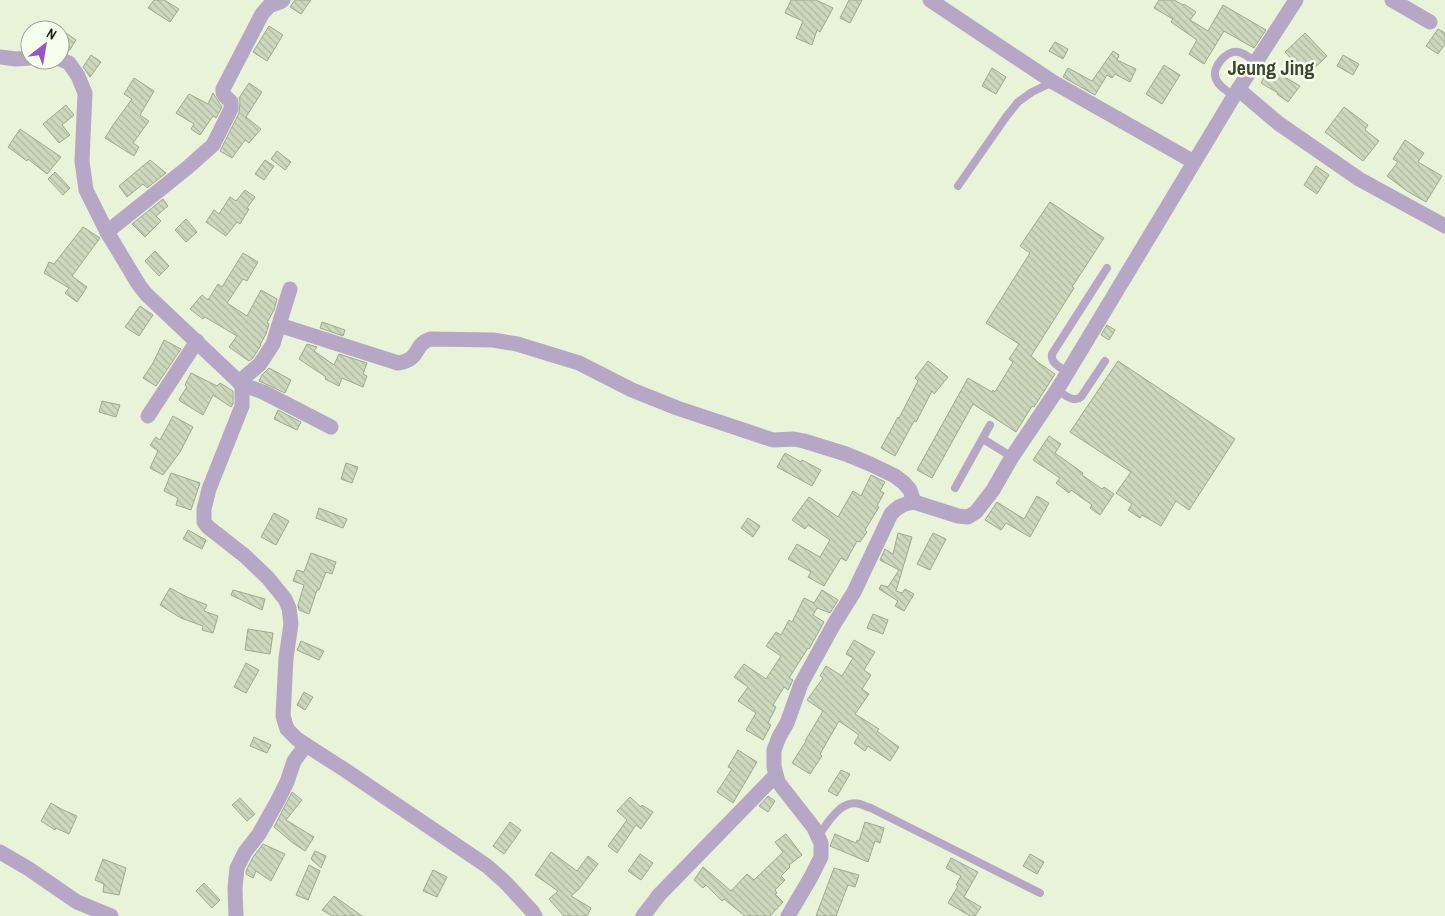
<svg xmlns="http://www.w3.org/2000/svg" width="1445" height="916" viewBox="0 0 1445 916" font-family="'Archivo Narrow',sans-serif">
	<defs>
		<pattern id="building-back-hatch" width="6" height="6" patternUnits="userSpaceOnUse" patternTransform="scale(1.25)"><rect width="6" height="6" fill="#cdd8bd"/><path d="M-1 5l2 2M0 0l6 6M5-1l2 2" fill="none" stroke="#afb9a2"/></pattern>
	</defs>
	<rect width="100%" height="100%" fill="#e8f3d8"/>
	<g fill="url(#building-back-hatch)" stroke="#9ea88f">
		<path d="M154,0H164L179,9L170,22L148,8Z"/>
		<path d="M295,0H311L301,14L290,7Z"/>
		<path d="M791,0H816L833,8L820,32L817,30L812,45L796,38L803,21L785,13Z"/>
		<path d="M849,0H862L850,23L840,18Z"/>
		<path d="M1159,0H1174L1183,5L1184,4L1196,12L1190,20L1208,31L1223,5L1266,30L1254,48L1224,31L1204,64L1189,54L1197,40L1171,22L1173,19L1154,8Z"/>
		<path d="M269,26L283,35L267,61L253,52Z"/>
		<path d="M1438,29L1445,33V44L1438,54L1426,46Z"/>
		<path d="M66,33L76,40L69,51L60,44V41Z"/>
		<path d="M1305,33L1327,56L1307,75L1285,52Z"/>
		<path d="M1055,42L1068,49L1063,59L1049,51Z"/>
		<path d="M1113,51L1119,55L1117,60L1136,69L1130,82L1115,74L1112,78L1107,75L1095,95L1063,77L1068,68L1092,81Z"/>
		<path d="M91,55L101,62L90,77L83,67Z"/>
		<path d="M1343,55L1359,64L1353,75L1337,66Z"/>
		<path d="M1164,65L1180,75L1162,104L1146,94Z"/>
		<path d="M992,68L1006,77L996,94L982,86Z"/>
		<path d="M1269,68L1300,86L1288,102L1277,94L1278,93L1261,83Z"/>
		<path d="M134,78L154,91L140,115L149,121L133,143L139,147L134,156L105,138L113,125L132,99L124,94Z"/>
		<path d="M249,83L262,92L246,117L261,129L249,143L245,140L232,158L220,151L239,113L240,102L239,98Z"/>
		<path d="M213,93L222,107L216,118L213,116L200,135L191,129L194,124L176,113L189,94L208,104Z"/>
		<path d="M66,105L74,115L62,125L70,135L59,143L43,124Z"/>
		<path d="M1344,107L1368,125L1365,130L1379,141L1363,161L1325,132Z"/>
		<path d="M20,129L61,157L47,174L28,159L27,161L8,147Z"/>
		<path d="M1405,140L1424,153L1418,162L1442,176L1426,202L1407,191L1387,176L1398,162L1393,159Z"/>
		<path d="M277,151L291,162L285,170L271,159Z"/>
		<path d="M150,160L166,173L147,188L143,184L127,197L119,186Z"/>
		<path d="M265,160L274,166L264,180L255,174Z"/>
		<path d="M1316,166L1329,175L1317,194L1304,185Z"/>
		<path d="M55,172L70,188L63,195L48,179Z"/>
		<path d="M245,190L255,197L247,208L249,209L240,224L237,222L226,236L206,222L214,210L219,214L230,197L236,201Z"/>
		<path d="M163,199L168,206L156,216L161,221L145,237L132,224Z"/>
		<path d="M1050,202L1104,238L1072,287L1074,288L1031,356L1036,360V361L1055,374L1034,407L1032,406L1016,432L973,404L932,478L917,470L968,378L992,392L993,390L995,392L1013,362L1009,359L1019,344L986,323L1030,253L1020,246Z"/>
		<path d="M186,219L197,232L186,242L175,230Z"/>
		<path d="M83,227L100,238L72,276L87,287L77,302L65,293L69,288L44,273L49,262L54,264Z"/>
		<path d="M155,251L169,266L159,276L145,261Z"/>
		<path d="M243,253L258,262L247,281L243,279L227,303L247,316L261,290L277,299L274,310L267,323L269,324L266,334L260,345H261L253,358L249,361L229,347L237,336L205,317L203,319L190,309L202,295L208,300L218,284L222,287Z"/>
		<path d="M140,306L153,315L139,336L125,327Z"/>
		<path d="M322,322L345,330L343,336L320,328Z"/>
		<path d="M1107,325L1115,330L1109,340L1101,335Z"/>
		<path d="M164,340L181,349L156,386L143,378L153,363Z"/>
		<path d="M307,344L317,347L314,351L334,365L339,354L367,363L363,374L367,376L363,387L342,378L339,386L325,379L326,377L299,359Z"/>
		<path d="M928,361L948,377L934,394L932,391L916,422L914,421L895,456L881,448L898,417L899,418L918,381L915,378Z"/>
		<path d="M1118,361L1235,439L1189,510L1176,501L1161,526L1142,515L1140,518L1128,510L1132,504L1116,493L1131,472L1070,432Z"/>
		<path d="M269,368L291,380L285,393L259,381L262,375Z"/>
		<path d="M191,373L217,386L220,383L233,391V404L231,407L213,395L203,415L180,401L179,399L187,387L185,385Z"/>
		<path d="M102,401L120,405L116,417L99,412Z"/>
		<path d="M278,410L301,422L297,430L274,419Z"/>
		<path d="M173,416L193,427L180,452L163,475L150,468L158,451L150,445L156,437L160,440Z"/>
		<path d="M1049,436L1061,444L1055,453L1083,473L1082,475L1102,489L1104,487L1114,494L1100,515L1090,508L1092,505L1071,490L1069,493L1056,483L1060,478L1033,460Z"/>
		<path d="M785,453L801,462L802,460L821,470L812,486L777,467Z"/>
		<path d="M346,463L358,467L352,483L341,479Z"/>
		<path d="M171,473L200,483L191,510L176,505L178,498L164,491Z"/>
		<path d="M871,475L885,482L880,491L884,493L877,506L879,507L865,530L867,532L860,542L857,541L846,561L841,558L824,586L808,577L811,572L788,559L797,544L820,557L830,540L808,525L805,529L792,520L809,497L838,517L853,491L861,496Z"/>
		<path d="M1037,496L1049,503L1030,537L1006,523L1001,530L985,520L997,502L1024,519Z"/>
		<path d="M319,508L347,519L343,528L316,518Z"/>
		<path d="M274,513L289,521L276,545L261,537Z"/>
		<path d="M748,518L760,526L753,537L741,528Z"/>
		<path d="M188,530L206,540L202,549L183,539Z"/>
		<path d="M898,533L912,537L896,591L902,593L905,589L914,594L904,611L895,606L898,601L879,589L881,585L888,587L899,570L880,560L885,549L893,554Z"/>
		<path d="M933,533L946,539L930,570L917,564Z"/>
		<path d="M311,553L336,562L332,574L326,572L319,590H317L309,614L299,610L298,605L304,585L293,581L297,570L304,572Z"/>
		<path d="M170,588L187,597L207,605L204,611L218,616L213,633L202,630L203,626L181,618L160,605Z"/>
		<path d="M233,590L265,599L262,610L231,595Z"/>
		<path d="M822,590L838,600L830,613L817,608L813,615L824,622L809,649L808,648L789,678L793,680L788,690L784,687L773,705L776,707L768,723L771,725L763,740L746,730L756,713L738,701L748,687L734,677L744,664L766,679L781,656L766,646L776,632L781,635L789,620L792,622L804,598L814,603Z"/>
		<path d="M873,614L888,620L883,634L867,628Z"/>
		<path d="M248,629L273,633L270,654L245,650Z"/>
		<path d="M854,640L875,652L864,670L871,675L862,689L869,694L855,714L879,729L877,731L899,747L890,761L868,746L865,751L854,743L859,735L839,721L820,754L822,756L810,774L792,763L806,741H805L823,711L807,700L823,678L820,676L826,666L842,676L853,658L846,654Z"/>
		<path d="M301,641L324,651L319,660L297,650Z"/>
		<path d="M246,663L259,670L246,693L234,687Z"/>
		<path d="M304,692L313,697L305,710L297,705Z"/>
		<path d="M254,737L271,745L267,753L250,746Z"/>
		<path d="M738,750L757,762L733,803L717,792L732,769L728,767Z"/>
		<path d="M841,770L850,774L837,796L828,791Z"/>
		<path d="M292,792L302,800L286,820L314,837L305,851L293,843L274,827Z"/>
		<path d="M768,796L775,801L768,812L759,806Z"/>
		<path d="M630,797L641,807L642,805L653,812L641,829L636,825L617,853L608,846L627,820L617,811Z"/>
		<path d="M240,798L255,814L247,821L232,805Z"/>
		<path d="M51,803L61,809L77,816L69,834L56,828L55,830L41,821Z"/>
		<path d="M510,822L521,830L504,854L493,846Z"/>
		<path d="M865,822L884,828L880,843L875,841L868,862L830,846L835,834L856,843L857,840L859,841Z"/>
		<path d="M786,834L802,855L789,865L790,867L781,876L785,880L775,890L777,893L775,894L783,902L770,916H745L724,899L722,901L706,885L703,888L694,880L703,867L731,891L747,874L754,880L783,852L775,842Z"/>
		<path d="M263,844L285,854L271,881L256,871L253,878L246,874V871L253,857Z"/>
		<path d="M315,851L326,856L321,868L311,859Z"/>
		<path d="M551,852L577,871L588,856L598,864L579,889L571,896L591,908L587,916H564L549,899L558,891L535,875Z"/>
		<path d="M640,854L653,863L641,880L628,871Z"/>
		<path d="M1030,854L1044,862L1037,874L1023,866Z"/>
		<path d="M951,858L978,872L964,897L981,907L975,916H970L948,903L958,886L956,885L961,876L946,868Z"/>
		<path d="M103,859L126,868L119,895L103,892L104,884L95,880Z"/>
		<path d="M309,865L320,871L308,900L296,895Z"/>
		<path d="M834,868L859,875L855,887L848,885L836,916H816Z"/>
		<path d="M433,870L447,877L437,897L423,891Z"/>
		<path d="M204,883L220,900L212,908L196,891Z"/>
		<path d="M334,896L362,916H332L322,910Z"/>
	</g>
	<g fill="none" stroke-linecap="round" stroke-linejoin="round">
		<g stroke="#b6a7c6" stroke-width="8">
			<path d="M1234,96C1227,91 1219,87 1216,79C1211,68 1226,50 1238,52C1245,53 1250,58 1255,62"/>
			<path d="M958,186L1006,117L1018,102L1032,92L1053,82"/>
			<path d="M1068,372C1061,368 1050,363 1052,354L1107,268"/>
			<path d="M1057,390C1065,395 1073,403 1081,397L1105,361"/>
			<path d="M983,439L1012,457"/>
			<path d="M955,488L990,425"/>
			<path d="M818,836C828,823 840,799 860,804C863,805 867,807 871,808L1040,893"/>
		</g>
		<g stroke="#b6a7c6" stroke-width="15">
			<path d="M930,0L1053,82L1194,162"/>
			<path d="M1392,0L1430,22"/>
			<path d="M0,57L16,59L30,58"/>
			<path d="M60,59L69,63L78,76L85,93L82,161L86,190L107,232L139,285L146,294L239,382L242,387V406L209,489L204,509V522L208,527L245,556L268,578L285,599L289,608L291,624L286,658L283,716L287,729L297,739L306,745L345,770L487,866L506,883L532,911L535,916"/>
			<path d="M1238,89L1278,123L1359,179L1445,226"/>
			<path d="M107,232L187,168L213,145L231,109V102C227,97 222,96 223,89L262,14L269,6L280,2L283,0"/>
			<path d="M279,325L398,363C421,360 413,345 430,339L493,340L517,344L579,363L632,390L677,408L773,440L794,439L804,441L846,454L870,464L895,476L904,483L910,490L914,502"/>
			<path d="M239,382L260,364L273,344L290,289"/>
			<path d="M242,387L252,388L263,392L331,427"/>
			<path d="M148,416L197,341"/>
			<path d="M0,852L29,869L77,902L111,916"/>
			<path d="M236,916L235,888L237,868L245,852L259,834L277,802L287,782L294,761L306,745"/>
			<path d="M643,916L659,895L776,775"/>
			<path d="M788,916L811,877L821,857V843L814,828L778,782L774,767V750L779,737L787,723L801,684L834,624L854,592L891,514C898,506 904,504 914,502L958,516L968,517L976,512L993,490L1012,457L1057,390L1234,96L1296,0"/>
		</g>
	</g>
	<g text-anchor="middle" stroke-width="5" stroke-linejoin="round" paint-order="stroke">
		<g font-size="20" font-weight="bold" fill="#3d452f" stroke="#f8feee">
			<text x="1271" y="75">Jeung Jing</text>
		</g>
	</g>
	<g transform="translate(45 45) rotate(31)"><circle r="24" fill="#f8feee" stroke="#a0a598"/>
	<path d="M0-4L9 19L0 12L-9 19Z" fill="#9755ca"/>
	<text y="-8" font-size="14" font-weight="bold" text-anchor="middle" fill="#1c1f16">N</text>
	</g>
</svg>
